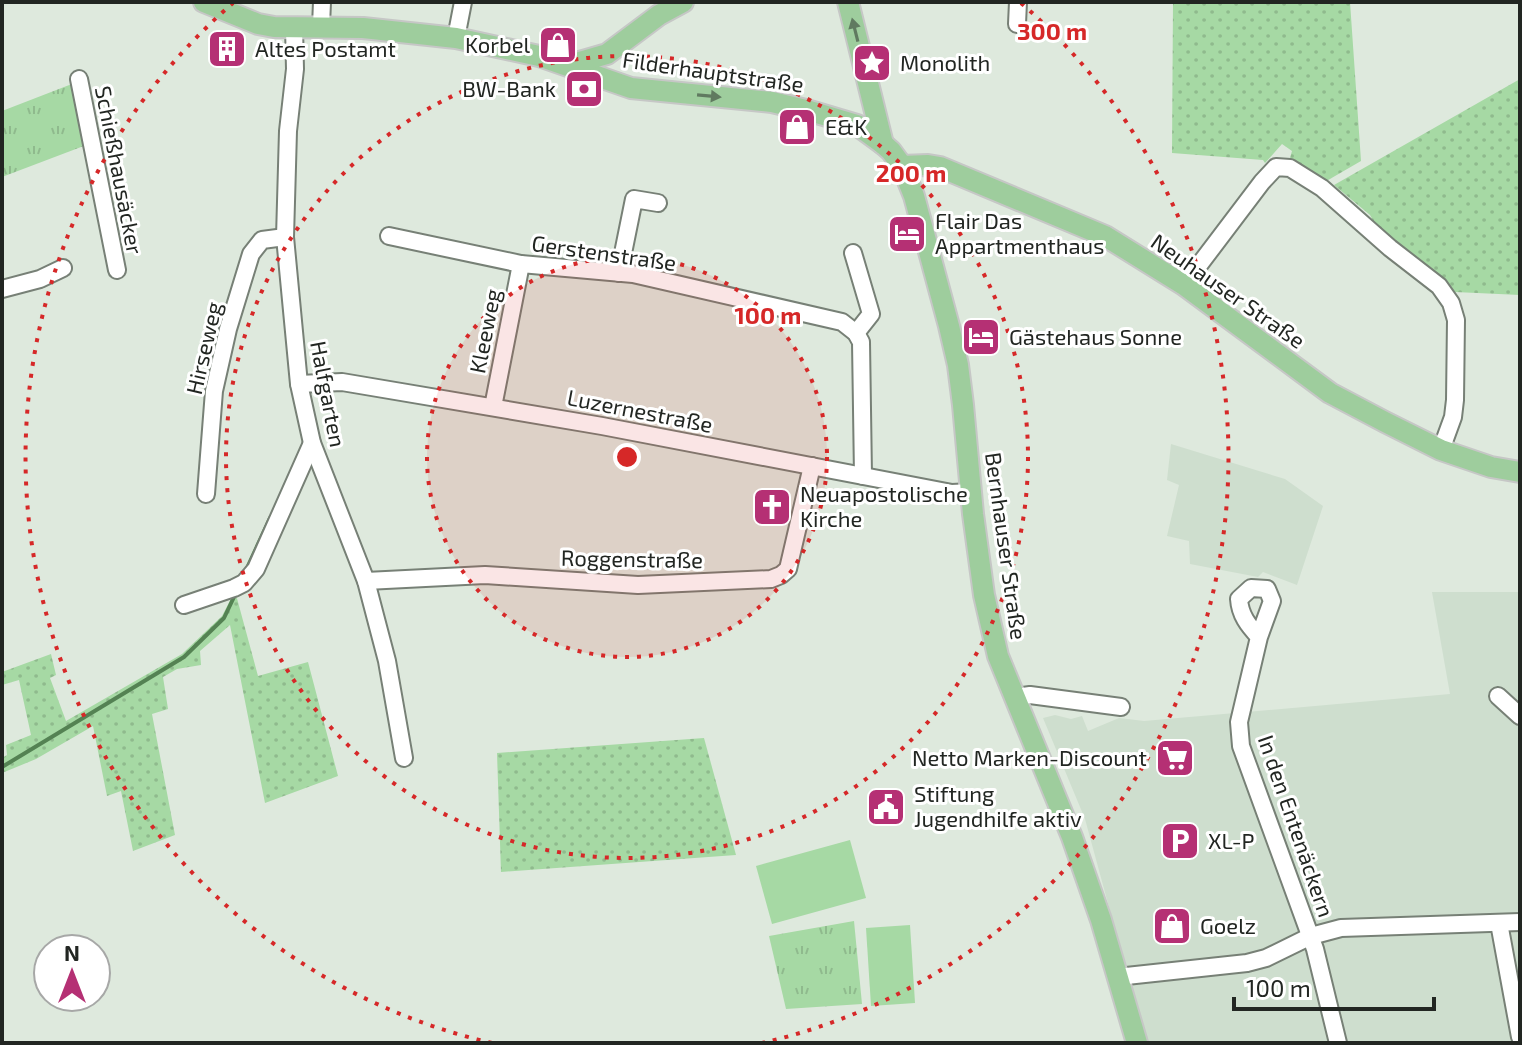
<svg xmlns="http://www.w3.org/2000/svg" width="1522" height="1045" viewBox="0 0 1522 1045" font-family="'Exo 2',sans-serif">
	<defs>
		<pattern id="grass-dots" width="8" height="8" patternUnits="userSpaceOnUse" patternTransform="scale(2)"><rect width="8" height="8" fill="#a6d9a4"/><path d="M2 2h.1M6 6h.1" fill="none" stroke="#8fba8d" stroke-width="1.8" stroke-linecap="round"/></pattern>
		<pattern id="park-tufts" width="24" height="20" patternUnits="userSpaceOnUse" patternTransform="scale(2)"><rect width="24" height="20" fill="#a6d9a4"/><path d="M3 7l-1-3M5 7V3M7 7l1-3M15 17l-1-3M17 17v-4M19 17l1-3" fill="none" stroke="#8fba8d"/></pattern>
	</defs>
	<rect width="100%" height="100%" fill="#dee9dd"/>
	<g fill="#cedece">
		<path d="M1171,444L1285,479L1323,506L1297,585L1263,572L1258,577L1190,564L1189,541L1167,536L1179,485L1167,480Z"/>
		<path d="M1432,592H1520V1043H1146L1085,819L1043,718L1055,715L1071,719L1082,716L1088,731L1119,718L1144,721L1450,694Z"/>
	</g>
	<g fill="url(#grass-dots)">
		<path d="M1173,2H1350L1361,161L1323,183L1292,162L1290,158L1292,151L1282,144L1265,163L1263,160L1172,153Z"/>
		<path d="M1520,79V295L1455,292L1383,239L1370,215L1334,185Z"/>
		<path d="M235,591L258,676L308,662L338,776L265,803L230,625L200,651L201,665L177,669L163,677L168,709L152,714L175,835L133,851L121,791L107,796L93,726L36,759L2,773V758L7,755L6,745L31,735L19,680L2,685V672L51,654L56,675L50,678L66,721L182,654L222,616Z"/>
		<path d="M704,738L736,855L501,872L497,753Z"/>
	</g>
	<g fill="url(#park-tufts)">
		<path d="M77,82L89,144L2,177V111Z"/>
		<path d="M854,921L862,1004L786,1009L769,936Z"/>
	</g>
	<g fill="#a6d9a4">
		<path d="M850,840L866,898L772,924L756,866Z"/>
		<path d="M910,925L915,1003L871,1006L866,928Z"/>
	</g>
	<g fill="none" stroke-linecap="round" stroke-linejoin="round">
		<g stroke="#548253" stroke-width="4">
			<path d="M247,568L270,518"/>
			<path d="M2,767L184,657L224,618L234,597"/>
		</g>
		<defs>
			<g id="minor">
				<path d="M1017,24L1018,2"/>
				<path d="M321,26L322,2"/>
				<path d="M294,27L295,69L288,131L285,237L299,384L312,443L366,581L387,661L404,758"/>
				<path d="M456,38L463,2"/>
				<path d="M79,79L117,270"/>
				<path d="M389,236L521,264L633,274L842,322L856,333L861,342L863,476"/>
				<path d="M853,253L871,314L856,333"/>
				<path d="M619,273L634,199L658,203"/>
				<path d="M1184,285L1262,182L1276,167L1290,168L1322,188L1390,248L1439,286L1451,303L1456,320L1455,400L1453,417L1441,450"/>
				<path d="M2,289L40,279L63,268"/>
				<path d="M299,384L342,382L602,426L952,493L971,492"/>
				<path d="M493,407L521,264"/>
				<path d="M206,494L214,391L228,329L251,254L262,240L285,237"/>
				<path d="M366,581L485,575L638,585L771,579L781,575L788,569L812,466"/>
				<path d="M184,605L234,588L244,583L256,569L312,443"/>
				<path d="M1259,637C1248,625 1240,615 1239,599L1251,588L1267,589L1272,601L1259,637L1239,722L1241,746L1315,949L1338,1043"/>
				<path d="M1498,696L1520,716"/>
				<path d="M1015,697L1030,695L1121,707"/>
				<path d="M1499,923L1520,1037"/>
				<path d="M1117,977L1247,963L1266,958L1311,936L1341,928L1520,922"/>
			</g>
			<g id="major">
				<path d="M204,2L258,24L274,27L363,28L456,38L539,56L631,88L772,102L810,111L857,125L883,144L891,151L902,166L914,196L949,326L958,365L963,405L973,514L984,595L998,656L1072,837L1101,920L1137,1043"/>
				<path d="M848,2L883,144"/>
				<path d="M569,65L607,54L659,15L683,2"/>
				<path d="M902,166L928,165L940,167L1105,236L1184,285L1330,393L1385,422L1441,450L1491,467L1520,472"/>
			</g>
		</defs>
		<use href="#minor" stroke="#778076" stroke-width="20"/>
		<use href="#major" stroke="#c6c7c6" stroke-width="24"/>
		<use href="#minor" stroke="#fff" stroke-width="16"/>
		<use href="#major" stroke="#9ecd9d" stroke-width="20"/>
	</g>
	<defs><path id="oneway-solid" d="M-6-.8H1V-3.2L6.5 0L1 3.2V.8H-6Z" transform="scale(2)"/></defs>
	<g fill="#607a60">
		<use href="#oneway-solid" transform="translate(855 30) rotate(-104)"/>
		<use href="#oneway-solid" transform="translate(709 96) rotate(5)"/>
	</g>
	<circle cx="627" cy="457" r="200" fill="#d62828" fill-opacity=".12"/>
	<g fill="none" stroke="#d62828" stroke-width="4" stroke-dasharray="4 8">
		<circle cx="627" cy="457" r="200"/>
		<circle cx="627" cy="457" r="401"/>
		<path d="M492 1043A601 601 0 0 1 233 3M1021 3A601 601 0 0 1 762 1043"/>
	</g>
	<defs>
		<symbol id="shop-square" viewBox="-11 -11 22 22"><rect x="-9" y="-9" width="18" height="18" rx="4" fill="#b53074" stroke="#fff"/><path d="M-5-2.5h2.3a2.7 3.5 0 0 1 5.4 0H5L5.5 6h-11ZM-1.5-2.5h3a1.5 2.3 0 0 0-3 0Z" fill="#fff"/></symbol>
		<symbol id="building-square" viewBox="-11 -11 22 22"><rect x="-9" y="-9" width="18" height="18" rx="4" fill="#b53074" stroke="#fff"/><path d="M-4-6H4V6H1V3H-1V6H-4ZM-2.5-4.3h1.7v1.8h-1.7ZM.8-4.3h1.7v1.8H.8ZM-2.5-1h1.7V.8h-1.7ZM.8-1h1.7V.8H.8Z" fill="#fff"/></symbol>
		<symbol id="sight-square" viewBox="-11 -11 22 22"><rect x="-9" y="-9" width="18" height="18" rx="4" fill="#b53074" stroke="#fff"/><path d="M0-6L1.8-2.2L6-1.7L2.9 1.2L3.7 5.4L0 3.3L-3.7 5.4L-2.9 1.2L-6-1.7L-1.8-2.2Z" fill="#fff"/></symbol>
		<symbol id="bank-square" viewBox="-11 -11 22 22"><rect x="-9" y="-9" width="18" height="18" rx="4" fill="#b53074" stroke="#fff"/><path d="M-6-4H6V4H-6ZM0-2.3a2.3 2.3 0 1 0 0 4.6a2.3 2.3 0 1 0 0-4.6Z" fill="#fff"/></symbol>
		<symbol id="hotel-square" viewBox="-11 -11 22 22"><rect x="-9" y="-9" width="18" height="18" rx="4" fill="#b53074" stroke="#fff"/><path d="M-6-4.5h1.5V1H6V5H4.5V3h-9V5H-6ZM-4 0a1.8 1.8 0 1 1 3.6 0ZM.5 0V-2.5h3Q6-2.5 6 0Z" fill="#fff"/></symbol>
		<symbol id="church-square" viewBox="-11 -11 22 22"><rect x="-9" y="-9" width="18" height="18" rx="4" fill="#b53074" stroke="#fff"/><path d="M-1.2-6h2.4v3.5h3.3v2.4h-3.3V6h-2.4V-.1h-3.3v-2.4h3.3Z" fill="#fff"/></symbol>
		<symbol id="supermarket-square" viewBox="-11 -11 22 22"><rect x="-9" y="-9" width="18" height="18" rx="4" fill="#b53074" stroke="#fff"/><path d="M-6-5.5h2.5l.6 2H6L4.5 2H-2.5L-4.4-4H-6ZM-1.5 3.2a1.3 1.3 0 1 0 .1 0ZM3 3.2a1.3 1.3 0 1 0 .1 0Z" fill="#fff"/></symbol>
		<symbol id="civic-square" viewBox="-11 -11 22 22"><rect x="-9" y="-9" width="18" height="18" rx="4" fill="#b53074" stroke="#fff"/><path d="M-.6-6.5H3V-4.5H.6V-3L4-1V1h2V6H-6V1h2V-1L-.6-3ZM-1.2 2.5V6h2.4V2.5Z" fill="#fff"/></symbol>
		<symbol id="parking-square" viewBox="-11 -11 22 22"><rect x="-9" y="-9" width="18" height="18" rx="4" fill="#b53074" stroke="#fff"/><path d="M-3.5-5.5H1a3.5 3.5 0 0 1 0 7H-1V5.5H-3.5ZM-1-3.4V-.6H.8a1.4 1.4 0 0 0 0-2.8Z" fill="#fff"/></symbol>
	</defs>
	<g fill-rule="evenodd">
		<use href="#shop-square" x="536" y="23" width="44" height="44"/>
		<use href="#building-square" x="205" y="27" width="44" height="44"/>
		<use href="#sight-square" x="850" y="41" width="44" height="44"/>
		<use href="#bank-square" x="562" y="67" width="44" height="44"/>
		<use href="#shop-square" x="775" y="105" width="44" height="44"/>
		<use href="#hotel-square" x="885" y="212" width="44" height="44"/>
		<use href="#hotel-square" x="959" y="315" width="44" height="44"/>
		<use href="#church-square" x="750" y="485" width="44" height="44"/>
		<use href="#supermarket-square" x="1153" y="736" width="44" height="44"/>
		<use href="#civic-square" x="864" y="785" width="44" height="44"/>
		<use href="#parking-square" x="1158" y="819" width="44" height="44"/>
		<use href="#shop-square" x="1150" y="904" width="44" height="44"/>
	</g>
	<g text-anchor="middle" stroke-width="6" stroke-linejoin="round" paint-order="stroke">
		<g font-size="22" fill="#222622" stroke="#fff" text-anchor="start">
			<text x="530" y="53" text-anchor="end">Korbel</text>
			<text x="255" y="57">Altes Postamt</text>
			<text x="900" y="71">Monolith</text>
			<text x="556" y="97" text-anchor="end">BW-Bank</text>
			<text x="825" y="135">E&amp;K</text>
			<text x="935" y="229">Flair Das<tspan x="935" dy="25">Appartmenthaus</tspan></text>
			<text x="1009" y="345">Gästehaus Sonne</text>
			<text x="800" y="502">Neuapostolische<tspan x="800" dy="25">Kirche</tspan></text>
			<text x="1147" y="766" text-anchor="end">Netto Marken-Discount</text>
			<text x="914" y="802">Stiftung<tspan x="914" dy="25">Jugendhilfe aktiv</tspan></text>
			<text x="1208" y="849">XL-P</text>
			<text x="1200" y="934">Goelz</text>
		</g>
		<g font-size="22" fill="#222622" stroke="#fff">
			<text transform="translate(713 72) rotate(8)" y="8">Filderhauptstraße</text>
			<text transform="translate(119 170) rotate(79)" y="8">Schießhausäcker</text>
			<text transform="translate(604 253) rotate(8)" y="8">Gerstenstraße</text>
			<text transform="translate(1228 291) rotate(35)" y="8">Neuhauser Straße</text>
			<text transform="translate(485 331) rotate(-79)" y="8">Kleeweg</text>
			<text transform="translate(204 348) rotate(-77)" y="8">Hirseweg</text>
			<text transform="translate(328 394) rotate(79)" y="8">Halfgarten</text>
			<text transform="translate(640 411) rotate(11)" y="8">Luzernestraße</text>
			<text transform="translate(1006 546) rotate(82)" y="8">Bernhauser Straße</text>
			<text transform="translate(632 559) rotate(1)" y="8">Roggenstraße</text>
			<text transform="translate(1296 826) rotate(71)" y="8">In den Entenäckern</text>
		</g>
	</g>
	<circle cx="627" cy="457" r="12" fill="#d62828" stroke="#fff" stroke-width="4"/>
	<g font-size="24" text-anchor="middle" font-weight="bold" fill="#d62828" stroke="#fff" stroke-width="6" stroke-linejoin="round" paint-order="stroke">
		<text x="1052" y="40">300 m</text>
		<text x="911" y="182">200 m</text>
		<text x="768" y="324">100 m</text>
	</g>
	<rect width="1522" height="1045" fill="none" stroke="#222622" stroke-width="8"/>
	<g transform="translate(72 973)"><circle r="38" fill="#ffffff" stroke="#a7a8a7" stroke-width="2"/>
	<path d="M0-6L14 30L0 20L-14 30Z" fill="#b53074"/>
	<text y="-12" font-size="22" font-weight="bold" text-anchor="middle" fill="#222622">N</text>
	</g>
	<path d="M1234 997v12h200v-12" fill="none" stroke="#222622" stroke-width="4"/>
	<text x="1246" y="997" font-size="24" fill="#222622" stroke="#ffffff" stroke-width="6" paint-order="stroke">100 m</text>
</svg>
